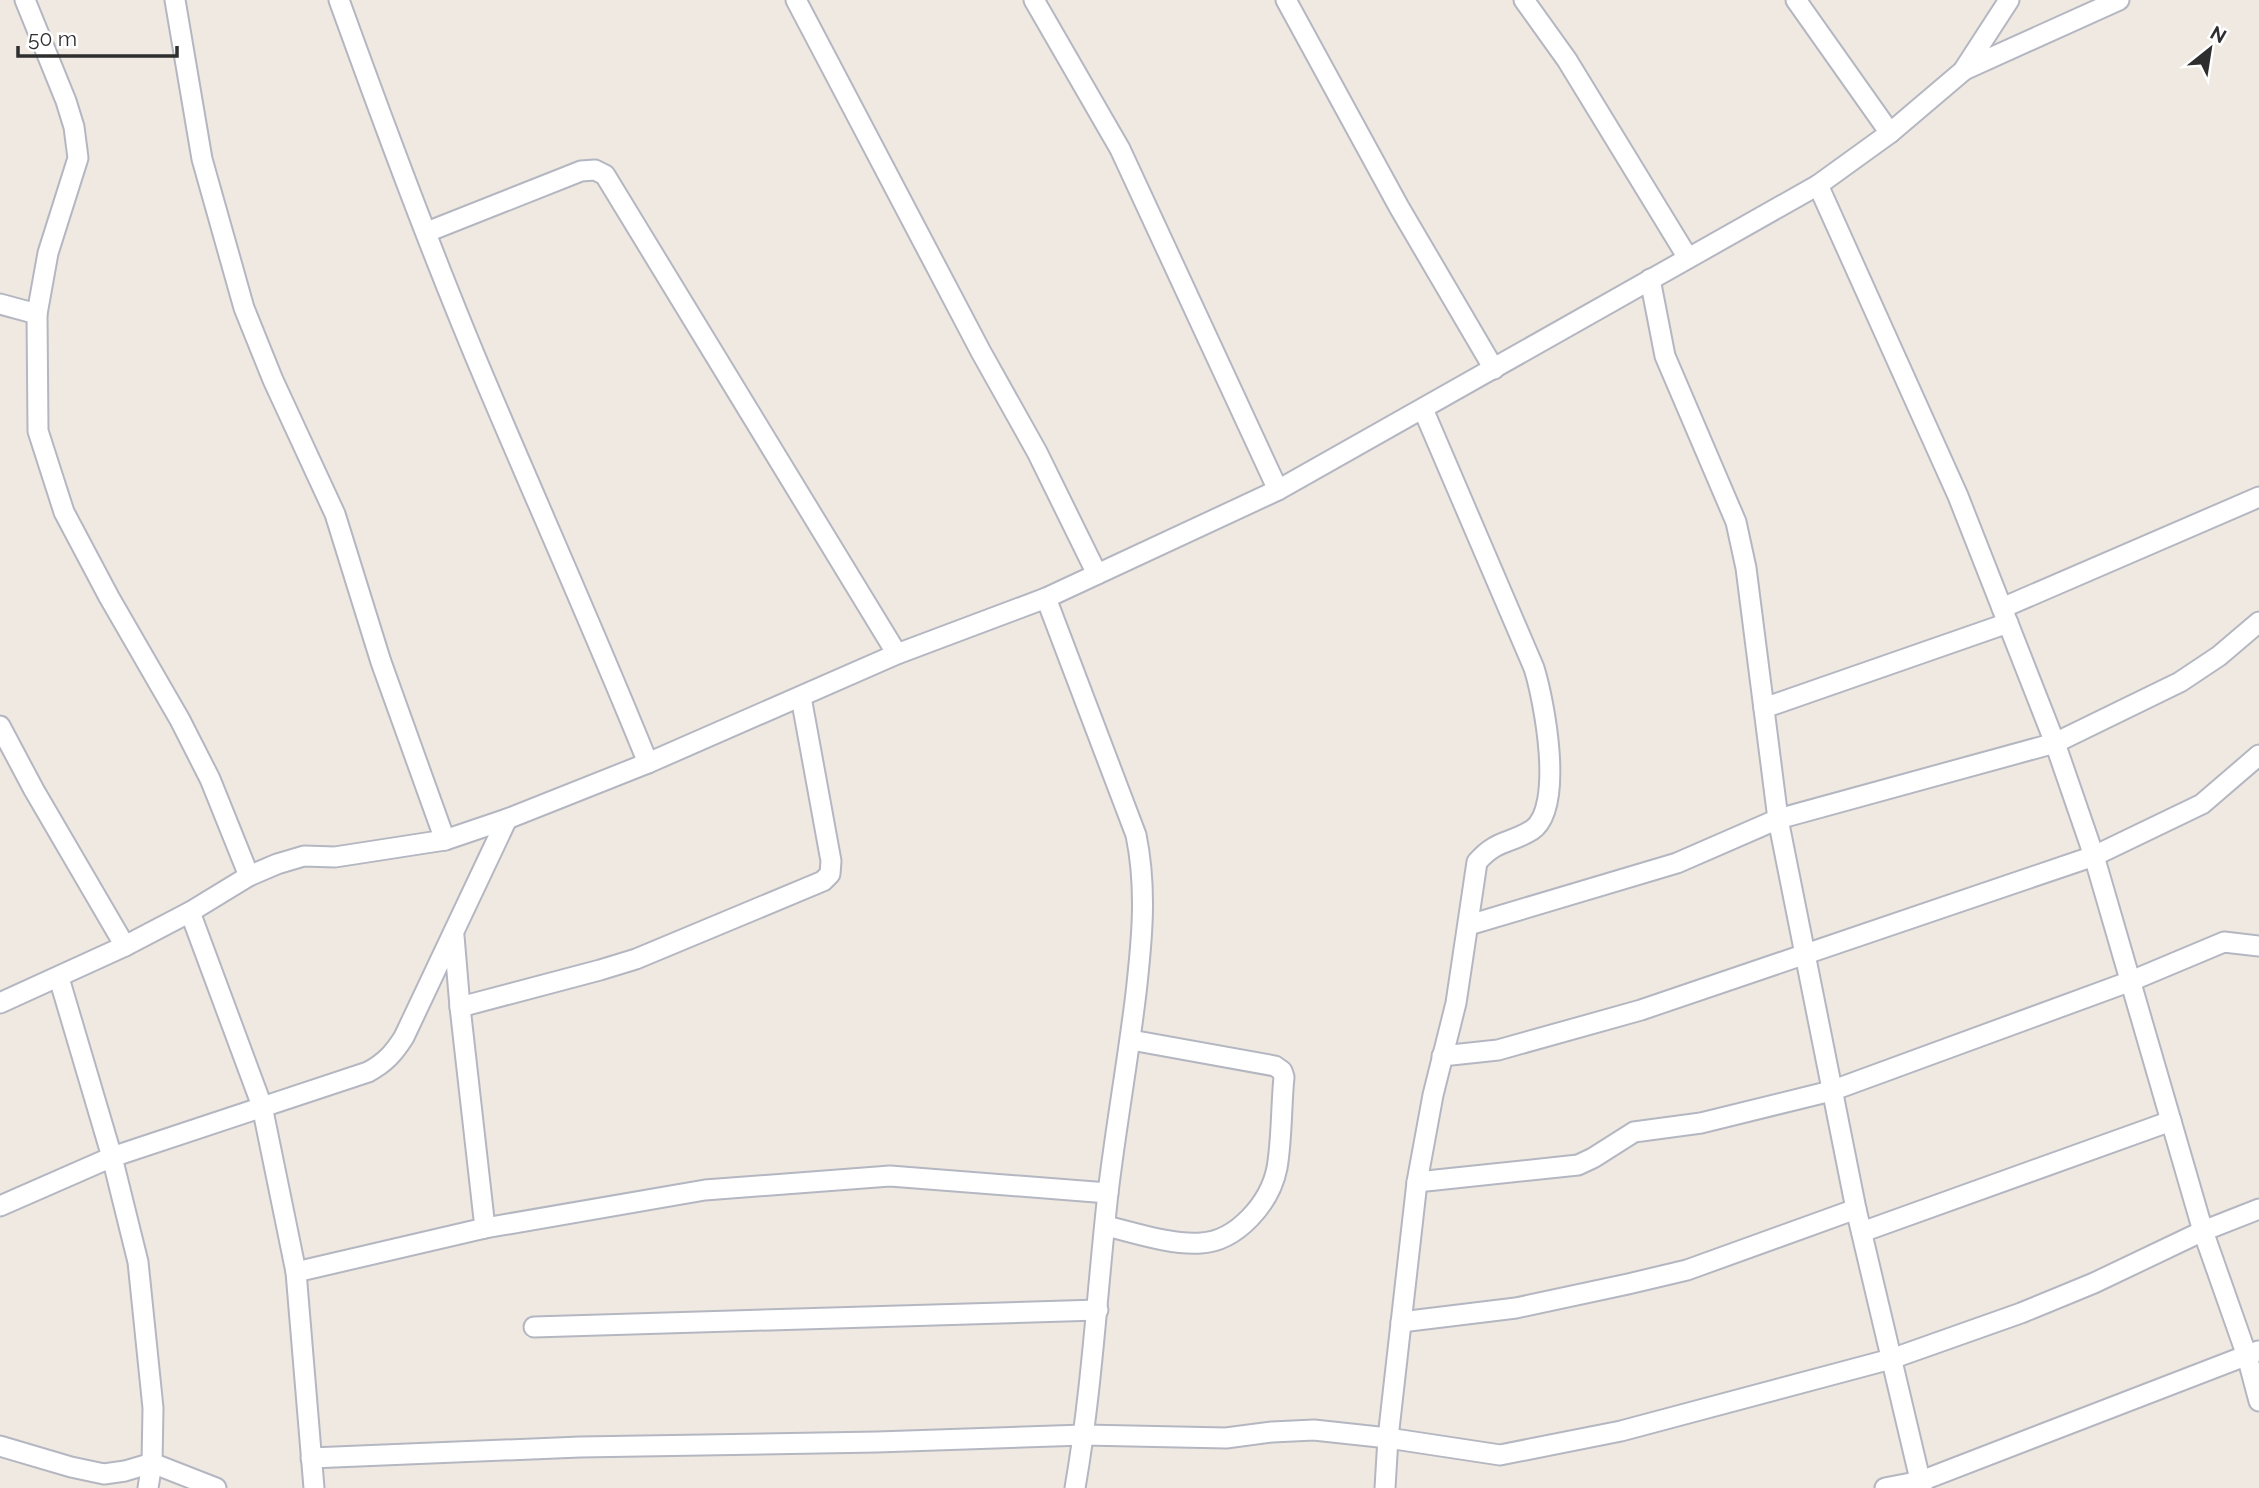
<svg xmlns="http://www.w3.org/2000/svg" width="2259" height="1488" viewBox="0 0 2259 1488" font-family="Raleway,sans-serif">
	<rect width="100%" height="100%" fill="#efe9e1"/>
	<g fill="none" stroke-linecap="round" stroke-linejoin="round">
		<defs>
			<g id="minor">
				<path d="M25,0L66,101L74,127L78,158L48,253L37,314L38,431L64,512L109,597L180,720L210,779L249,876"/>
				<path d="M175,0L202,159L244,308L273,380L335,514L381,662L445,840"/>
				<path d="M339,0C386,130 434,260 488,387C541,512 597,637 648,763"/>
				<path d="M796,0L981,352L1037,452L1097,574"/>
				<path d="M1034,0L1120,149L1278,490"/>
				<path d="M1286,0L1399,207L1494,369"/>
				<path d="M1524,0L1567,60L1688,258"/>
				<path d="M1796,0L1890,133"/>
				<path d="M1964,70L2119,0"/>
				<path d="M1818,185L1958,496L2055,743L2094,856L2203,1231L2247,1356L2259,1401"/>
				<path d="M427,232L581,171L595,170L605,175L897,654"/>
				<path d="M1650,279L1665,356L1736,522L1746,568L1778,819L1856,1209L1922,1488"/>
				<path d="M0,304L37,314"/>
				<path d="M1046,598L1136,835C1147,888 1142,940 1136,993C1128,1060 1116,1126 1108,1193C1097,1292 1092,1390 1075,1488"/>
				<path d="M2002,608L2259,497"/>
				<path d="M1764,708L2008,623"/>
				<path d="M0,726L34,790L125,946"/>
				<path d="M190,912L262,1106L296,1272L314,1488"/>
				<path d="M1469,925L1677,863L1778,819L2055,743L2180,682L2219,656L2259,622"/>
				<path d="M454,936L460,1007L485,1228"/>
				<path d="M59,978L112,1157L138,1262L153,1408L152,1463L148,1488"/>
				<path d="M0,1003L125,946L190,912L249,876L277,864L304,856L335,857L445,840L507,819L648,763L897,654L1046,598L1278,490L1818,185L1890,133L1963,71L2009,0"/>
				<path d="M460,1007L600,970L636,959L823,881L830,874L831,861L801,697"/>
				<path d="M1442,1056L1498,1050L1641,1010L2094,856L2202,804L2259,755"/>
				<path d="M1417,1182L1578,1165L1593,1158L1634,1132L1701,1123L1831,1091L2131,981L2224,942L2259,946"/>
				<path d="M0,1206L112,1157L368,1072C385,1063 394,1053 404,1037L507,819"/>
				<path d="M1106,1226C1136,1233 1170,1245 1201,1243C1237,1241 1270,1203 1277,1168C1282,1139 1281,1107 1284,1077L1282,1071L1275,1066L1131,1040"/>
				<path d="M1862,1232L2171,1121"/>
				<path d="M296,1272L485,1228L705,1190L890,1176L1108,1193"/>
				<path d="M1401,1322L1516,1308L1628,1284L1687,1270L1856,1209"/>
				<path d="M534,1327L1098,1310"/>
				<path d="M0,1446L71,1467L104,1474L125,1471L152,1463L216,1488"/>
				<path d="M311,1458L580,1447L877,1442L1084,1435L1226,1438L1272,1432L1314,1430L1388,1438L1500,1455L1621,1431L1891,1359L2021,1313L2094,1283L2203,1231L2259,1209"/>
				<path d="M1385,1488L1388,1438L1417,1182L1433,1095L1456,1003L1477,862C1497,839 1510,844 1532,830C1565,808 1544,700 1534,668L1423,409"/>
				<path d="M1885,1488L1921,1481L2258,1351"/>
			</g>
		</defs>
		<use href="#minor" stroke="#b4b7c1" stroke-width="23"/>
		<use href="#minor" stroke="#fff" stroke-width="19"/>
	</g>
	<g transform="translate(2210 49) rotate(30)" stroke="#ffffff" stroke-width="5" paint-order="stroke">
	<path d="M0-5L12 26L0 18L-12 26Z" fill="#2e2e2e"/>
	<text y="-10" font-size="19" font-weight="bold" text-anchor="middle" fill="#2e2e2e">N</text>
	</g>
	<path d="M18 46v10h159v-10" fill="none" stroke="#2e2e2e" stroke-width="3.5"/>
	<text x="28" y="46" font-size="21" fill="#2e2e2e" stroke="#ffffff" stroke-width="5" paint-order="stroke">50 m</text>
</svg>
